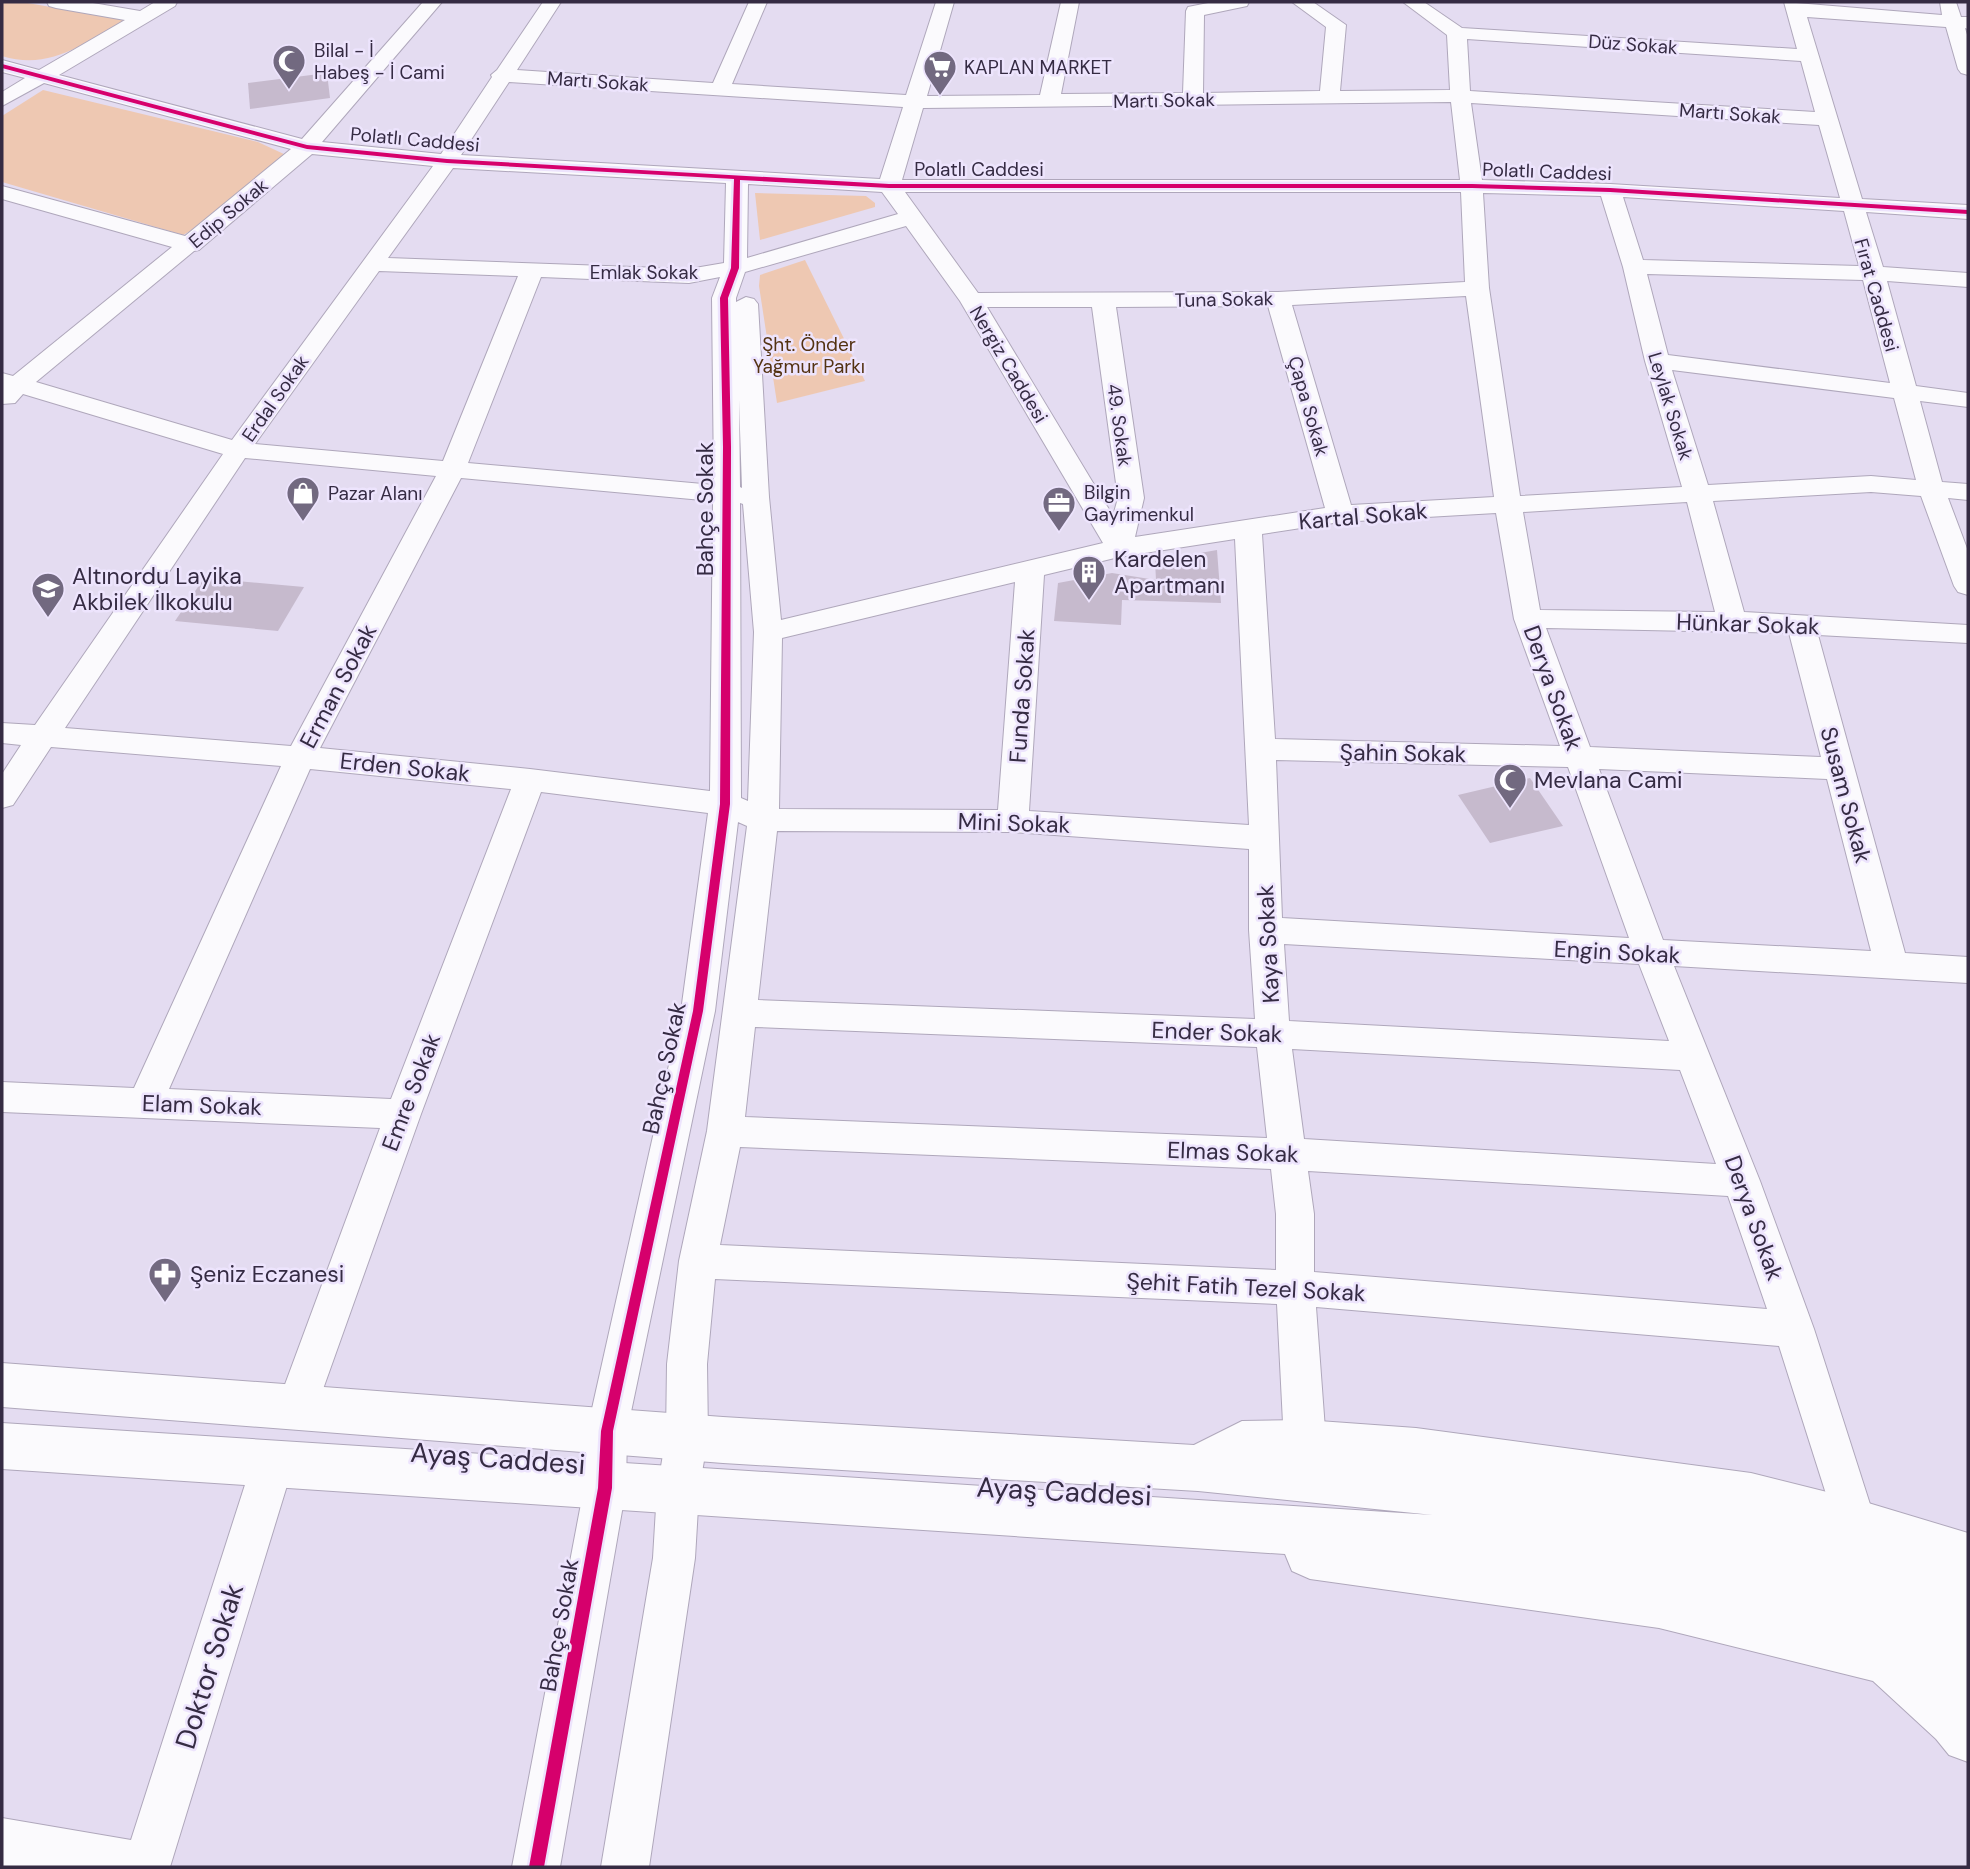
<svg xmlns="http://www.w3.org/2000/svg" width="1970" height="1869" viewBox="0 0 1970 1869" font-family="'DM Sans',sans-serif">
	<rect width="100%" height="100%" fill="#e4dcf1"/>
	<g fill="#eec8b2">
		<path d="M2,2H22L125,20C85,43 50,71 2,56Z"/>
		<path d="M43,90L258,142L286,155L201,225L183,235L2,182V116Z"/>
		<path d="M755,193L866,196L875,203V207L760,240Z"/>
		<path d="M805,260L865,381L777,403L759,286L760,275Z"/>
	</g>
	<g fill="#c6bacd">
		<path d="M327,73L330,98L250,109L248,83Z"/>
		<path d="M1217,550L1221,603L1122,600L1121,625L1054,621L1058,583L1112,573L1156,580L1155,561Z"/>
		<path d="M204,578L304,587L278,631L175,621Z"/>
		<path d="M1530,778L1563,826L1490,843L1458,795Z"/>
	</g>
	<g fill="none" stroke-linecap="round" stroke-linejoin="round">
		<defs>
			<g id="minor">
				<path d="M47,2H87L140,11L155,2H177L175,6L59,75L302,139L423,2H442L322,142L441,154L492,77L491,75L497,70L543,2H561L517,70L713,83L749,2H767L732,84L906,95L936,2H954L927,96L1040,95L1061,2H1079L1061,94L1183,93L1186,11L1188,7L1213,2H1249L1247,6L1204,15L1203,93L1320,91L1326,27L1292,2H1313L1346,25L1340,91L1450,90L1447,35L1403,2H1424L1462,28L1797,49L1784,2L1942,15L1940,2H1956L1961,17H1968V29L1965,28L1968,38V75L1961,73L1958,69L1946,27L1807,17L1862,199L1968,205V219L1866,212L1883,267L1968,273V287L1887,281L1916,386L1968,393V407L1920,401L1942,482L1968,484V500L1948,498L1968,551V595L1958,592L1954,586L1921,496L1871,492L1713,501L1744,612L1968,625V643L1818,635L1905,953L1968,957V983L1674,966L1760,1181L1814,1329L1876,1523L1870,1538L1855,1544L1840,1538L1779,1346L1316,1307L1326,1443L1320,1457L1305,1463L1290,1457L1284,1443L1277,1304L715,1279L707,1364L708,1436L699,1491L695,1558L649,1867H601L653,1558L657,1491L666,1436L667,1364L679,1261L707,1131L747,826L738,822L715,1011L627,1431L626,1488L560,1867H512L584,1488L587,1431L681,1011L708,813L541,792L421,1114L317,1406L311,1419L297,1425L283,1419L277,1406L380,1128L2,1112V1082L134,1088L281,766L51,747L13,805L2,808V774L21,745L2,743V723L35,725L223,454L23,394L15,403L2,404V373L13,376L172,247L2,199V186L185,236L291,149L44,83L2,106V92L25,78L2,72V60L39,70L125,20L56,8L49,6ZM1467,39L1801,61L1815,112L1470,91ZM509,82L903,107L880,179L461,155ZM1451,102L1460,180H902L923,108ZM1471,103L1819,125L1840,198L1610,184L1482,180ZM312,154L433,166L232,440L36,382L194,251L199,250ZM453,168L726,183L724,263L689,269L388,258ZM748,184L882,192L898,214L747,258ZM905,192H1461L1465,282L1278,292L978,293ZM1483,193L1601,196L1623,267L1645,361L1682,487L1520,496L1489,288ZM1623,197L1844,211L1859,266L1643,260ZM906,226L960,301L1103,543L781,620L769,497L758,304L754,299L746,297L736,302V298L745,272ZM379,271L518,276L443,461L255,444ZM1647,274L1863,280L1890,383L1668,355ZM541,277L689,283L720,277L712,298L714,485L468,463ZM1466,296L1494,497L1351,505L1292,305ZM1268,306L1325,508L1135,537L1144,498L1116,307ZM987,307H1092L1118,498L1113,516ZM1672,370L1894,398L1916,480L1871,476L1708,485ZM739,400L742,488L740,487ZM245,458L436,476L291,746L65,728ZM461,478L713,501L710,791L530,769L320,748ZM1687,502L1715,612L1540,610L1523,512ZM740,503L743,504L754,632L748,801L741,798ZM1496,513L1514,619L1560,746L1275,739L1262,534L1340,522ZM1235,539L1249,825L1029,811L1044,575L1119,557ZM1015,582L998,810L779,809L782,638ZM1546,628L1789,633L1821,757L1590,747ZM1276,760L1568,767L1629,938L1282,918ZM310,769L511,789L391,1099L169,1089ZM1599,769L1827,779L1871,951L1663,940ZM777,831L1013,832L1249,849V930L1255,1019L758,1000ZM1284,944L1639,964L1669,1041L1289,1021ZM755,1027L1257,1047L1267,1138L745,1117ZM1292,1049L1680,1070L1716,1164L1304,1139ZM740,1147L1271,1169L1276,1214V1270L720,1245ZM1308,1171L1728,1196L1767,1309L1314,1272V1214Z"/>
				<path d="M272,1446L287,1452L293,1466L170,1867L2,1866V1818L131,1840L251,1466L257,1452Z"/>
			</g>
			<path id="major" d="M2,1363L723,1417L1194,1445L1242,1421L1305,1420L1416,1428L1751,1473L1855,1499L1968,1533V1762L1949,1755L1936,1739L1873,1681L1659,1628L1310,1579L1292,1571L1285,1554L2,1469V1423L1433,1515L1198,1491L723,1463L2,1407Z"/>
		</defs>
		<use href="#minor" stroke="#afa7bb" stroke-width="2"/>
		<use href="#major" stroke="#afa7bb" stroke-width="2"/>
		<use href="#minor" fill="#fbfafd" fill-rule="evenodd"/>
		<use href="#major" fill="#fbfafd" fill-rule="evenodd"/>
		<defs>
			<path id="cycleway" d="M2,64L307,145L447,159L889,184H1472L1610,188L1968,210V214L1610,192L1472,188H889L740,180L739,268L728,298L731,447L730,804L703,1011L613,1431L612,1488L544,1867H529L598,1488L601,1431L693,1011L720,804L723,447L720,298L731,268L734,179L447,163L307,149L2,68Z"/>
		</defs>
		<use href="#cycleway" stroke="#ede4fd" stroke-width="5"/>
		<use href="#cycleway" fill="#d6006c" fill-rule="evenodd"/>
	</g>
	<defs>
		<symbol id="mosque-pin" viewBox="-11 -11 22 30"><path d="M0 17L-7.5 6A9.5 9.5 0 1 1 7.5 6Z" fill="#726980" stroke="#ede4fd"/><path d="M3.5-4.9A6 6 0 1 0 3.5 4.9A5 5 0 1 1 3.5-4.9Z" fill="#fff"/></symbol>
		<symbol id="supermarket-pin" viewBox="-11 -11 22 30"><path d="M0 17L-7.5 6A9.5 9.5 0 1 1 7.5 6Z" fill="#726980" stroke="#ede4fd"/><path d="M-6-5.5h2.5l.6 2H6L4.5 2H-2.5L-4.4-4H-6ZM-1.5 3.2a1.3 1.3 0 1 0 .1 0ZM3 3.2a1.3 1.3 0 1 0 .1 0Z" fill="#fff"/></symbol>
		<symbol id="shop-pin" viewBox="-11 -11 22 30"><path d="M0 17L-7.5 6A9.5 9.5 0 1 1 7.5 6Z" fill="#726980" stroke="#ede4fd"/><path d="M-5-2.5h2.3a2.7 3.5 0 0 1 5.4 0H5L5.5 6h-11ZM-1.5-2.5h3a1.5 2.3 0 0 0-3 0Z" fill="#fff"/></symbol>
		<symbol id="office-pin" viewBox="-11 -11 22 30"><path d="M0 17L-7.5 6A9.5 9.5 0 1 1 7.5 6Z" fill="#726980" stroke="#ede4fd"/><path d="M-6-3h4V-5.5h4V-3h4V5H-6ZM-1-4.5V-3h2v-1.5ZM-6 0V1H6V0Z" fill="#fff"/></symbol>
		<symbol id="building-pin" viewBox="-11 -11 22 30"><path d="M0 17L-7.5 6A9.5 9.5 0 1 1 7.5 6Z" fill="#726980" stroke="#ede4fd"/><path d="M-4-6H4V6H1V3H-1V6H-4ZM-2.5-4.3h1.7v1.8h-1.7ZM.8-4.3h1.7v1.8H.8ZM-2.5-1h1.7V.8h-1.7ZM.8-1h1.7V.8H.8Z" fill="#fff"/></symbol>
		<symbol id="school-pin" viewBox="-11 -11 22 30"><path d="M0 17L-7.5 6A9.5 9.5 0 1 1 7.5 6Z" fill="#726980" stroke="#ede4fd"/><path d="M0-5L7-2L0 1L-7-2ZM-4 1L0 2.5L4 1V4Q0 6-4 4Z" fill="#fff"/></symbol>
		<symbol id="pharmacy-pin" viewBox="-11 -11 22 30"><path d="M0 17L-7.5 6A9.5 9.5 0 1 1 7.5 6Z" fill="#726980" stroke="#ede4fd"/><path d="M-2-6h4v4h4v4h-4v4h-4v-4h-4v-4h4Z" fill="#fff"/></symbol>
	</defs>
	<g fill-rule="evenodd">
		<use href="#mosque-pin" x="270" y="42" width="38" height="52"/>
		<use href="#supermarket-pin" x="921" y="48" width="38" height="52"/>
		<use href="#shop-pin" x="284" y="474" width="38" height="52"/>
		<use href="#office-pin" x="1040" y="484" width="38" height="52"/>
		<use href="#building-pin" x="1070" y="553" width="38" height="52"/>
		<use href="#school-pin" x="29" y="570" width="38" height="52"/>
		<use href="#mosque-pin" x="1491" y="761" width="38" height="52"/>
		<use href="#pharmacy-pin" x="146" y="1255" width="38" height="52"/>
	</g>
	<g text-anchor="middle" stroke-width="5" stroke-linejoin="round" paint-order="stroke">
		<g font-size="19" fill="#352b43" stroke="#ede4fd">
			<text transform="translate(1633 44) rotate(4)" y="7">Düz Sokak</text>
			<text transform="translate(598 81) rotate(4)" y="7">Martı Sokak</text>
			<text transform="translate(1164 100) rotate(-1)" y="7">Martı Sokak</text>
			<text transform="translate(1730 113) rotate(4)" y="7">Martı Sokak</text>
			<text transform="translate(415 139) rotate(5)" y="7">Polatlı Caddesi</text>
			<text x="979" y="176">Polatlı Caddesi</text>
			<text transform="translate(1547 171) rotate(2)" y="7">Polatlı Caddesi</text>
			<text transform="translate(228 213) rotate(-40)" y="7">Edip Sokak</text>
			<text x="644" y="279">Emlak Sokak</text>
			<text transform="translate(1877 295) rotate(74)" y="7">Fırat Caddesi</text>
			<text transform="translate(1224 299) rotate(-1)" y="7">Tuna Sokak</text>
			<text transform="translate(1009 364) rotate(59)" y="7">Nergiz Caddesi</text>
			<text transform="translate(275 398) rotate(-55)" y="7">Erdal Sokak</text>
			<text transform="translate(1309 406) rotate(74)" y="7">Çapa Sokak</text>
			<text transform="translate(1671 406) rotate(73)" y="7">Leylak Sokak</text>
			<text transform="translate(1120 425) rotate(82)" y="7">49. Sokak</text>
		</g>
		<g font-size="19" fill="#352b43" stroke="#ede4fd" text-anchor="start">
			<text x="314" y="57">Bilal - İ<tspan x="314" dy="22">Habeş - İ Cami</tspan></text>
			<text x="964" y="74">KAPLAN MARKET</text>
			<text x="1084" y="499">Bilgin<tspan x="1084" dy="22">Gayrimenkul</tspan></text>
			<text x="328" y="500">Pazar Alanı</text>
		</g>
		<g font-size="19" fill="#533211" stroke="#ede4fd">
			<text x="809" y="351">Şht. Önder<tspan x="809" dy="22">Yağmur Parkı</tspan></text>
		</g>
		<g font-size="23" fill="#352b43" stroke="#ede4fd">
			<text transform="translate(705 509) rotate(-90)" y="8">Bahçe Sokak</text>
			<text transform="translate(1363 516) rotate(-5)" y="8">Kartal Sokak</text>
			<text transform="translate(1748 624) rotate(2)" y="8">Hünkar Sokak</text>
			<text transform="translate(338 686) rotate(-62)" y="8">Erman Sokak</text>
			<text transform="translate(1553 688) rotate(70)" y="8">Derya Sokak</text>
			<text transform="translate(1022 696) rotate(-86)" y="8">Funda Sokak</text>
			<text transform="translate(1403 753) rotate(1)" y="8">Şahin Sokak</text>
			<text transform="translate(405 767) rotate(6)" y="8">Erden Sokak</text>
			<text transform="translate(1846 795) rotate(75)" y="8">Susam Sokak</text>
			<text transform="translate(1014 823) rotate(2)" y="8">Mini Sokak</text>
			<text transform="translate(1268 944) rotate(-93)" y="8">Kaya Sokak</text>
			<text transform="translate(1617 952) rotate(3)" y="8">Engin Sokak</text>
			<text transform="translate(1217 1032) rotate(2)" y="8">Ender Sokak</text>
			<text transform="translate(664 1068) rotate(-78)" y="8">Bahçe Sokak</text>
			<text transform="translate(411 1092) rotate(-69)" y="8">Emre Sokak</text>
			<text transform="translate(202 1105) rotate(2)" y="8">Elam Sokak</text>
			<text transform="translate(1233 1152) rotate(2)" y="8">Elmas Sokak</text>
			<text transform="translate(1754 1218) rotate(70)" y="8">Derya Sokak</text>
			<text transform="translate(1246 1287) rotate(3)" y="8">Şehit Fatih Tezel Sokak</text>
			<text transform="translate(559 1625) rotate(-80)" y="8">Bahçe Sokak</text>
		</g>
		<g font-size="23" fill="#352b43" stroke="#ede4fd" text-anchor="start">
			<text x="1114" y="567">Kardelen<tspan x="1114" dy="26">Apartmanı</tspan></text>
			<text x="72" y="584">Altınordu Layika<tspan x="72" dy="26">Akbilek İlkokulu</tspan></text>
			<text x="1534" y="788">Mevlana Cami</text>
			<text x="190" y="1282">Şeniz Eczanesi</text>
		</g>
		<g font-size="28" fill="#352b43" stroke="#ede4fd">
			<text transform="translate(498 1458) rotate(4)" y="10">Ayaş Caddesi</text>
			<text transform="translate(1064 1491) rotate(3)" y="10">Ayaş Caddesi</text>
			<text transform="translate(209 1666) rotate(-73)" y="10">Doktor Sokak</text>
		</g>
	</g>
	<rect width="1970" height="1869" fill="none" stroke="#352b43" stroke-width="7"/>
</svg>
